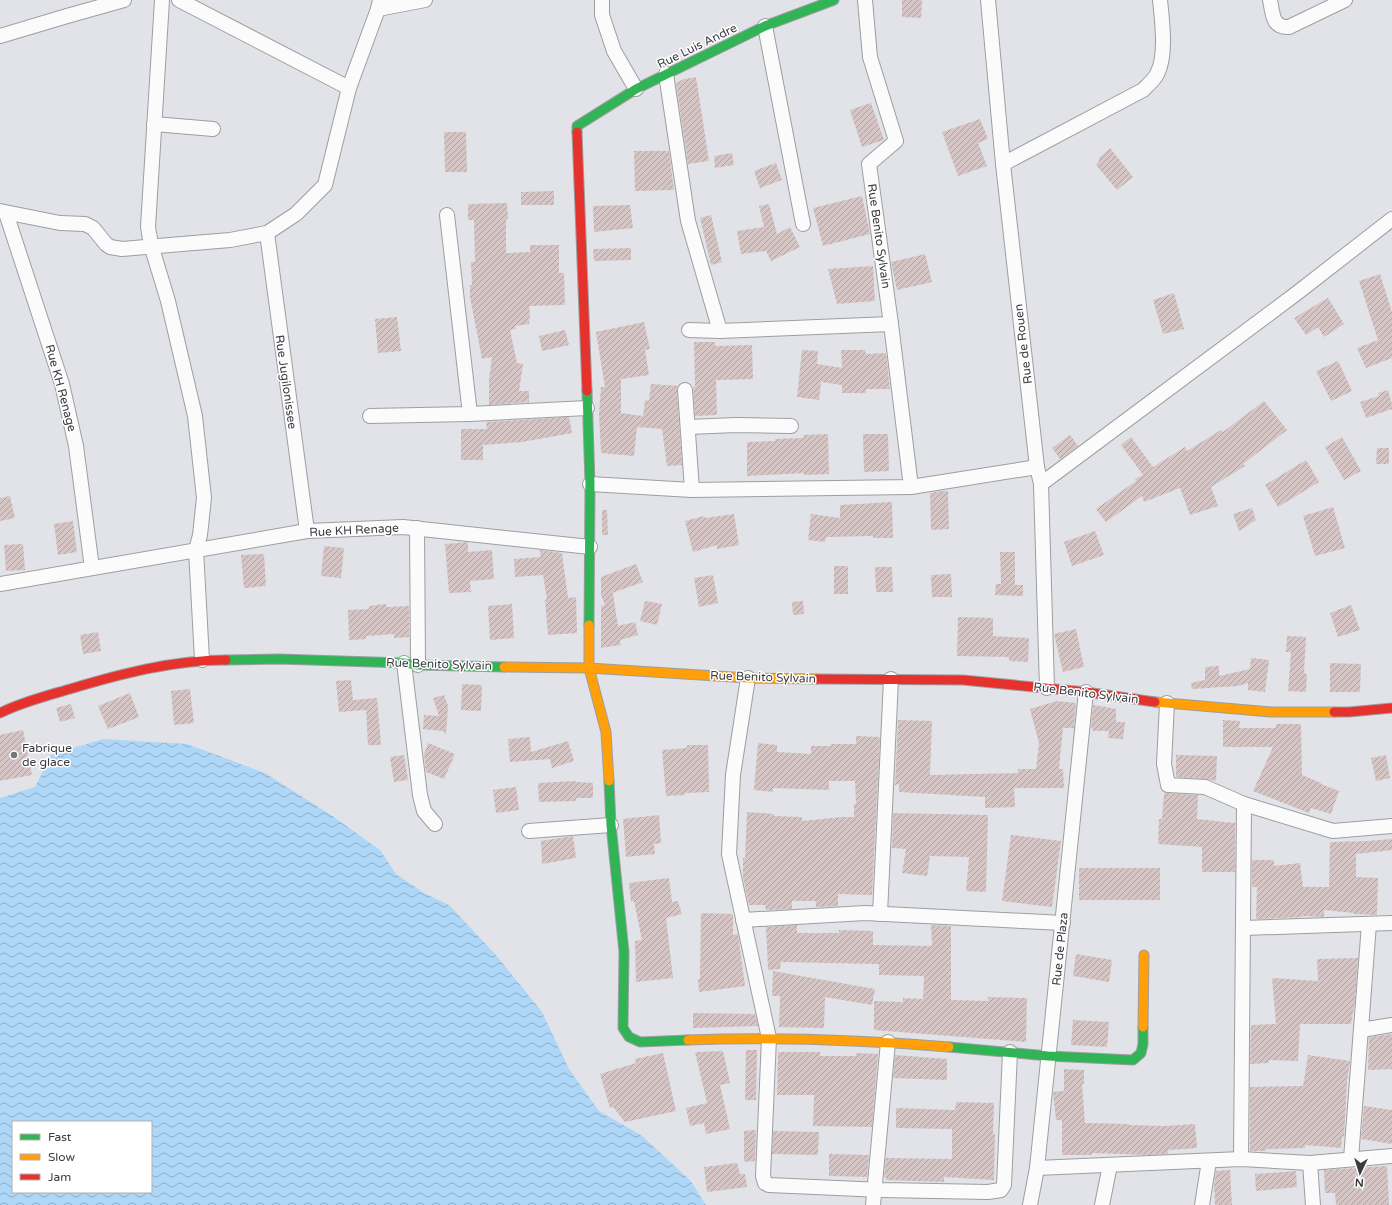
<svg xmlns="http://www.w3.org/2000/svg" width="1392" height="1205" viewBox="0 0 1392 1205" font-family="'Varela Round',sans-serif">
	<defs>
		<pattern id="water-waves" width="16" height="10" patternUnits="userSpaceOnUse"><rect width="16" height="10" fill="#aed6f7"/><path d="M0 5q4-4 8 0t8 0" fill="none" stroke="#8fafc9"/></pattern>
		<pattern id="building-hatch" width="6" height="6" patternUnits="userSpaceOnUse"><rect width="6" height="6" fill="#d5c5c5"/><path d="M-1 1l2-2M0 6l6-6M5 7l2-2" fill="none" stroke="#aea1a1"/></pattern>
	</defs>
	<rect width="100%" height="100%" fill="#e2e3e8"/>
	<path fill="url(#water-waves)" fill-rule="evenodd" d="M103,739L187,744L265,773L331,815L380,850L396,874L424,893L449,905L495,954L542,1012L569,1069L599,1111L641,1135L690,1180L706,1205H0V798L35,787L51,755ZM13,1122H151V1192H13Z"/>
	<g fill="url(#building-hatch)">
		<path d="M902,0H922L921,18L902,17Z"/>
		<path d="M696,77L709,161L688,164L676,83L684,79Z"/>
		<path d="M871,103L884,140L862,147L850,110Z"/>
		<path d="M980,119L988,139L978,143L987,166L958,176L942,132Z"/>
		<path d="M444,132H466L467,172H445Z"/>
		<path d="M1110,148L1133,177L1117,190L1096,165L1099,161V158Z"/>
		<path d="M634,151H669L674,190L635,191Z"/>
		<path d="M732,153L734,165L715,168L714,156Z"/>
		<path d="M776,163L782,180L760,188L754,171Z"/>
		<path d="M554,191V205H521V192Z"/>
		<path d="M862,196L870,234L823,246L813,208Z"/>
		<path d="M507,203L508,219H506V253L530,252V245H559V273H564L565,305L529,306L530,314L529,324L515,326L516,329L510,330L517,363L523,364L519,391H529V402L489,405V380L492,357L482,359L470,297V285H472L471,262H475L474,220H468V204Z"/>
		<path d="M769,204L777,234L790,227L800,247L771,261L766,251L741,254L737,231L764,227L759,206Z"/>
		<path d="M630,205L633,228L594,232L593,206Z"/>
		<path d="M711,215L722,262L711,265L700,218Z"/>
		<path d="M631,248V260L594,261L593,249Z"/>
		<path d="M925,254L932,282L897,290L891,262Z"/>
		<path d="M873,266L875,301L837,304L828,269Z"/>
		<path d="M1380,274L1392,312V358L1366,368L1357,348L1378,340L1359,281Z"/>
		<path d="M1174,293L1184,329L1163,334L1153,300Z"/>
		<path d="M1328,298L1344,324L1324,337L1318,327L1306,335L1294,318Z"/>
		<path d="M397,317L401,351L378,353L375,319Z"/>
		<path d="M644,322L650,349L645,350L649,375L621,379V413L643,416L645,400L649,401L651,384L678,386L677,391L682,465L667,466L662,429L637,427L634,456L601,453L599,414L601,387H605L596,332Z"/>
		<path d="M565,330L569,345L542,351L539,336Z"/>
		<path d="M694,342H715V346L752,345L753,379L716,380L717,415L695,416L693,387H695Z"/>
		<path d="M802,350L818,351L817,364L842,368L841,350H865L866,354L886,353L890,389H866V393H842V385L821,382L819,400L797,397Z"/>
		<path d="M1338,361L1352,391L1331,401L1316,371Z"/>
		<path d="M1388,390L1392,404V409L1366,418L1360,402L1379,396L1378,393Z"/>
		<path d="M1264,401L1287,430L1243,464L1245,466L1211,487L1218,506L1190,515L1180,488L1144,502L1142,496L1106,522L1096,509L1136,481L1135,479L1143,475L1121,445L1131,437L1153,467L1185,447L1187,451L1221,430L1223,432Z"/>
		<path d="M569,417L572,433L522,442L483,445V460H461V429H487L486,422Z"/>
		<path d="M828,434L829,474L804,475V473L747,476V442L775,441V439L804,438L803,435Z"/>
		<path d="M863,434H888L889,471L864,472Z"/>
		<path d="M1070,435L1078,446L1060,459L1052,448Z"/>
		<path d="M1342,437L1361,471L1344,480L1325,447Z"/>
		<path d="M1377,448H1389V464H1376Z"/>
		<path d="M1306,460L1319,482L1278,507L1265,485Z"/>
		<path d="M941,491H948L949,529L931,530L930,493Z"/>
		<path d="M10,496L15,518L0,521V498Z"/>
		<path d="M892,502L893,538H873V536L826,537L825,542L808,540L811,514L840,518V505Z"/>
		<path d="M1333,507L1345,548L1315,556L1303,516Z"/>
		<path d="M1252,508L1256,520L1239,531L1233,514Z"/>
		<path d="M602,510H607L608,535H602Z"/>
		<path d="M734,514L739,545L717,549V545L693,552L685,521L704,516L705,518Z"/>
		<path d="M73,521L77,552L58,555L54,524Z"/>
		<path d="M1095,531L1104,555L1072,566L1064,542Z"/>
		<path d="M468,542V552L492,550L494,579L470,581L471,592L449,593L445,544Z"/>
		<path d="M23,544L25,570L6,571L4,545Z"/>
		<path d="M324,546L344,548L341,578L321,576Z"/>
		<path d="M542,550L562,553L568,598L576,597L577,633L548,635L545,600L547,599L543,575L515,577L514,559L541,557L540,551Z"/>
		<path d="M1000,552H1015V585H1023V596L995,595L996,584H1001Z"/>
		<path d="M264,554L266,586L244,588L241,555Z"/>
		<path d="M636,564L643,582L612,593L613,594L618,626L635,622L638,635L620,640L621,645L601,648V606L605,605L601,595V577Z"/>
		<rect x="834" y="566" width="14" height="28"/>
		<path d="M875,567H892L893,592H876Z"/>
		<path d="M951,574L952,597H932L931,575Z"/>
		<path d="M713,575L718,603L699,607L694,578Z"/>
		<path d="M645,601L662,604L657,625L640,621Z"/>
		<path d="M803,601L804,614L793,615L792,602Z"/>
		<path d="M386,604L387,607L409,606V637L394,638V634L366,636V639L349,640L348,610L369,609V606Z"/>
		<path d="M512,604L514,638L490,640L488,606Z"/>
		<path d="M1351,605L1360,630L1338,637L1330,613Z"/>
		<path d="M958,617L993,618V636L1029,638L1028,662L1009,661V657L957,656Z"/>
		<path d="M1076,629L1084,667L1063,672L1054,634Z"/>
		<path d="M98,632L101,651L83,654L80,635Z"/>
		<path d="M1287,636L1306,637L1304,673L1307,674L1306,692L1288,691L1291,652H1286Z"/>
		<path d="M1251,658L1269,660L1265,692L1248,690V683L1238,686L1192,689L1191,683L1205,680V667L1219,666V676L1250,669Z"/>
		<path d="M1330,663L1361,664L1360,692H1330Z"/>
		<path d="M351,680L353,700L377,698L381,745H368L366,710L339,712L336,681Z"/>
		<path d="M462,684L482,685L481,711L461,710Z"/>
		<path d="M190,689L194,723L174,725L171,691Z"/>
		<path d="M130,693L139,717L108,729L98,706Z"/>
		<path d="M444,695L448,706L446,735L443,731L423,729L424,715L439,716L433,698Z"/>
		<path d="M1057,701L1076,703L1074,728H1063L1059,769H1063L1064,788H1014L1015,807L985,808V797L899,792V784L895,785L898,720L932,721L930,775L1018,773V769H1036L1039,743L1030,709Z"/>
		<path d="M71,704L75,718L60,722L56,708Z"/>
		<path d="M1093,705L1116,709V722H1125L1123,739L1108,738L1109,731H1093V729L1091,728Z"/>
		<path d="M1223,720L1240,721L1239,728H1276V724H1301L1302,775L1321,783V784L1339,791L1331,814L1311,808L1309,813L1253,791L1273,747H1223Z"/>
		<path d="M23,730L32,775L0,781V735Z"/>
		<path d="M856,736L880,737L872,895L838,894V906L816,907V901H792V909L766,910L765,905H749L743,877V858H745L747,812L774,814V816L802,817V821L842,817H854V804H856L855,781H829V790L773,788V792L754,790L758,743L777,745V752L811,754V746H831V744H856Z"/>
		<path d="M530,737L531,752L568,741L574,761L552,768L550,759L510,762L508,739Z"/>
		<path d="M428,743L455,754L444,779L426,772L424,754Z"/>
		<path d="M687,745H708L709,792L684,793L685,795L666,796L662,750L687,748Z"/>
		<path d="M404,755L408,780L394,782L390,757Z"/>
		<path d="M1176,755L1217,756L1216,781L1205,779L1176,777Z"/>
		<path d="M1386,755L1390,778L1376,781L1371,758Z"/>
		<path d="M576,781V782L593,783V798H576V801L539,802L538,783Z"/>
		<path d="M516,787L519,810L496,813L493,790Z"/>
		<path d="M1164,793L1198,795L1197,819L1235,823V872H1202V847L1158,844L1159,819H1162Z"/>
		<path d="M893,813L988,815L986,892L966,891L969,857L930,856L927,876L902,873L906,849L892,848Z"/>
		<path d="M659,815L661,843L654,844L655,854L626,857L623,819Z"/>
		<path d="M1011,835L1061,841L1052,907L1002,901Z"/>
		<path d="M573,836L576,858L542,864L541,841Z"/>
		<path d="M1392,839V850L1356,854V877L1378,878L1377,915L1354,914V913L1324,910V917L1303,916V917L1256,919L1257,887H1252V860H1274V866L1300,863L1303,887H1329L1330,842L1367,841Z"/>
		<rect x="1079" y="868" width="81" height="32"/>
		<path d="M669,878L672,902L678,901L682,914L666,918L673,978L636,982L635,941L642,940L634,901L631,902L629,883Z"/>
		<path d="M701,913L733,914V935L738,934L745,986L699,992L698,979H700Z"/>
		<path d="M797,925V933H839V930L873,931V945L932,946L931,925L951,926V1000L988,1001V997L1027,998L1026,1042L874,1030V1001L903,1002V998L923,999L924,976L879,975V964L781,962L780,969L768,970L766,927Z"/>
		<path d="M1076,954L1112,960L1109,982L1073,976Z"/>
		<path d="M1358,958L1355,1001L1351,1024H1300L1298,1061L1269,1060V1063L1250,1064L1251,1025L1276,1024L1272,978L1318,981L1317,959Z"/>
		<path d="M773,971L875,989L872,1005L825,997L824,1028L779,1027L780,996H772Z"/>
		<path d="M693,1013L755,1014L758,1026L693,1028Z"/>
		<path d="M1073,1020L1109,1022L1107,1047L1071,1045Z"/>
		<path d="M1392,1034V1069L1368,1070L1369,1037Z"/>
		<path d="M746,1050H757L756,1100H745Z"/>
		<path d="M723,1051L730,1083L720,1085L730,1129L706,1134L704,1123L690,1126L686,1108L707,1103L695,1052Z"/>
		<path d="M778,1052H820V1056H856V1053L878,1054L872,1127L813,1126L814,1095H777Z"/>
		<path d="M663,1053L676,1111L625,1122L613,1107L610,1108L600,1074L636,1063L635,1059Z"/>
		<path d="M895,1055L947,1059V1080L893,1078Z"/>
		<path d="M1308,1055L1350,1061L1347,1082L1344,1137L1342,1136L1341,1148L1305,1145V1148L1266,1149V1151H1250V1087L1303,1086Z"/>
		<path d="M1064,1069L1084,1070V1084H1082L1085,1123L1129,1124V1125L1165,1126L1195,1124L1197,1148L1168,1150V1154L1148,1155L1092,1153V1155H1062V1120H1056L1053,1092L1064,1091Z"/>
		<path d="M956,1102L994,1103L993,1134H995L994,1180L944,1177V1182L886,1180V1177H884L886,1158L952,1159V1129L896,1128V1108L955,1110Z"/>
		<path d="M1364,1106L1392,1110V1144L1361,1139Z"/>
		<path d="M756,1130L755,1161L744,1162V1131Z"/>
		<path d="M773,1131L819,1132L818,1155L772,1154Z"/>
		<path d="M829,1154L869,1155L867,1177L829,1176Z"/>
		<path d="M737,1163L740,1174H745L747,1187L707,1192L704,1167Z"/>
		<path d="M1387,1166L1389,1205H1336L1335,1193H1325L1324,1170Z"/>
		<path d="M1230,1170L1232,1205H1215L1214,1186L1216,1171Z"/>
		<path d="M1296,1171L1297,1187L1256,1191L1255,1174Z"/>
	</g>
	<g fill="none" stroke-linecap="round" stroke-linejoin="round">
		<defs>
			<g id="street">
				<path d="M162,0L148,227L151,245L168,301L195,416L204,498L200,535L196,550L202,660"/>
				<path d="M179,0L349,88"/>
				<path d="M602,0V15L614,51L636,89"/>
				<path d="M865,0L870,57L896,141L869,164L891,324L911,487"/>
				<path d="M988,0L1003,164L1037,467L1041,484L1047,688"/>
				<path d="M1270,0C1273,14 1272,28 1289,27L1345,0"/>
				<path d="M378,9L425,0"/>
				<path d="M765,26L803,224"/>
				<path d="M0,36L67,16L124,0"/>
				<path d="M666,74L688,221L720,331"/>
				<path d="M154,124L213,129"/>
				<path d="M1003,164L1143,90C1148,85 1154,80 1157,74C1167,56 1162,20 1160,0"/>
				<path d="M0,211L60,223L85,224L93,228L106,244L110,247L122,249L230,240L267,233L296,214L325,185L349,88L378,9L380,0"/>
				<path d="M6,213L62,384L76,446L92,568"/>
				<path d="M447,215L470,414"/>
				<path d="M267,233L307,531"/>
				<path d="M689,330L720,331L891,324"/>
				<path d="M685,390L692,490"/>
				<path d="M370,416L470,414L587,408"/>
				<path d="M688,427L736,425L791,426"/>
				<path d="M590,484L692,490L911,487L1037,467"/>
				<path d="M1041,484L1297,293L1392,219"/>
				<path d="M417,528L418,665"/>
				<path d="M0,584L307,531L403,527L590,547"/>
				<path d="M404,663L420,795L424,811L435,824"/>
				<path d="M748,678L733,775L729,854L769,1038L763,1176L765,1183L769,1185L882,1190L988,1192L1001,1190L1004,1185L1010,1052"/>
				<path d="M1167,703L1164,764L1168,785L1205,787L1244,804L1333,831L1392,826"/>
				<path d="M529,831L611,825"/>
				<path d="M880,914L891,679"/>
				<path d="M743,920L865,913L1063,923"/>
				<path d="M1244,928L1392,923"/>
				<path d="M1361,1030L1392,1025"/>
				<path d="M1241,1159L1244,804"/>
				<path d="M1351,1159L1369,924"/>
				<path d="M1310,1163L1313,1205"/>
				<path d="M1037,1168L1241,1159L1310,1163L1392,1156"/>
				<path d="M873,1205L888,1042"/>
				<path d="M1030,1205L1037,1168L1086,692"/>
				<path d="M1102,1205L1110,1165"/>
				<path d="M1202,1205L1209,1161"/>
			</g>
			<g id="fast">
				<path d="M577,132V126L636,89L765,26L834,0"/>
				<path d="M587,391L590,484L589,625"/>
				<path d="M226,660L279,659L404,663L418,665L504,667"/>
				<path d="M609,781L611,825L624,952L623,1028L629,1037L640,1042L688,1040"/>
				<path d="M949,1047L1048,1056L1133,1060L1141,1053L1143,1044V1027"/>
			</g>
			<g id="slow">
				<path d="M589,625V668L606,732L609,781"/>
				<path d="M504,667L589,668L748,678L817,679"/>
				<path d="M1155,702L1271,712H1334"/>
				<path d="M1143,1027L1144,955"/>
				<path d="M688,1040C775,1037 862,1040 949,1047"/>
			</g>
			<g id="jam">
				<path d="M577,132L587,391"/>
				<path d="M817,679L963,680L1086,692L1155,702"/>
				<path d="M1334,712H1349L1392,708"/>
				<path d="M0,713C22,702 46,696 70,689C120,674 173,660 226,660"/>
			</g>
		</defs>
		<use href="#street" stroke="#9d9ea2" stroke-width="16"/>
		<use href="#fast" stroke="#9d9ea2" stroke-width="11"/>
		<use href="#slow" stroke="#9d9ea2" stroke-width="11"/>
		<use href="#jam" stroke="#9d9ea2" stroke-width="11"/>
		<use href="#street" stroke="#fbfbfc" stroke-width="14"/>
		<use href="#fast" stroke="#30b455" stroke-width="9"/>
		<use href="#slow" stroke="#ff9f0a" stroke-width="9"/>
		<use href="#jam" stroke="#e5322d" stroke-width="9"/>
	</g>
	<circle fill="#75767b" stroke="#fff" stroke-width="1.5" cx="14" cy="755" r="4"/>
	<g text-anchor="middle" stroke-width="3" stroke-linejoin="round" paint-order="stroke">
		<g font-size="12" fill="#3b3c40" stroke="#fff">
			<text transform="translate(697 46) rotate(-26)" y="4">Rue Luis Andre</text>
			<text transform="translate(879 236) rotate(82)" y="4">Rue Benito Sylvain</text>
			<text transform="translate(1023 344) rotate(-97)" y="4">Rue de Rouen</text>
			<text transform="translate(286 382) rotate(82)" y="4">Rue Jugilonissee</text>
			<text transform="translate(61 388) rotate(75)" y="4">Rue KH Renage</text>
			<text transform="translate(354 530) rotate(-3)" y="4">Rue KH Renage</text>
			<text transform="translate(439 664) rotate(2)" y="4">Rue Benito Sylvain</text>
			<text transform="translate(763 677) rotate(2)" y="4">Rue Benito Sylvain</text>
			<text transform="translate(1086 693) rotate(7)" y="4">Rue Benito Sylvain</text>
			<text transform="translate(1060 949) rotate(-84)" y="4">Rue de Plaza</text>
		</g>
		<g font-size="12" fill="#3b3c40" stroke="#fff" text-anchor="start">
			<text x="22" y="752">Fabrique<tspan x="22" dy="14">de glace</tspan></text>
		</g>
	</g>
	<rect x="12" y="1121" width="140" height="72" fill="#ffffff" stroke="#b1b1b3"/>
	<rect x="20" y="1134" width="20" height="6" fill="#30b455" stroke="#b1b1b3"/>
	<text x="48" y="1141" font-size="12" fill="#3b3c40">Fast</text>
	<rect x="20" y="1154" width="20" height="6" fill="#ff9f0a" stroke="#b1b1b3"/>
	<text x="48" y="1161" font-size="12" fill="#3b3c40">Slow</text>
	<rect x="20" y="1174" width="20" height="6" fill="#e5322d" stroke="#b1b1b3"/>
	<text x="48" y="1181" font-size="12" fill="#3b3c40">Jam</text>
	<g transform="translate(1360 1173) rotate(184)" stroke="#ffffff" stroke-width="3" paint-order="stroke">
	<path d="M0-3L7 15L0 10L-7 15Z" fill="#3b3c40"/>
	<text y="-6" font-size="11" font-weight="bold" text-anchor="middle" fill="#3b3c40">N</text>
	</g>
</svg>
